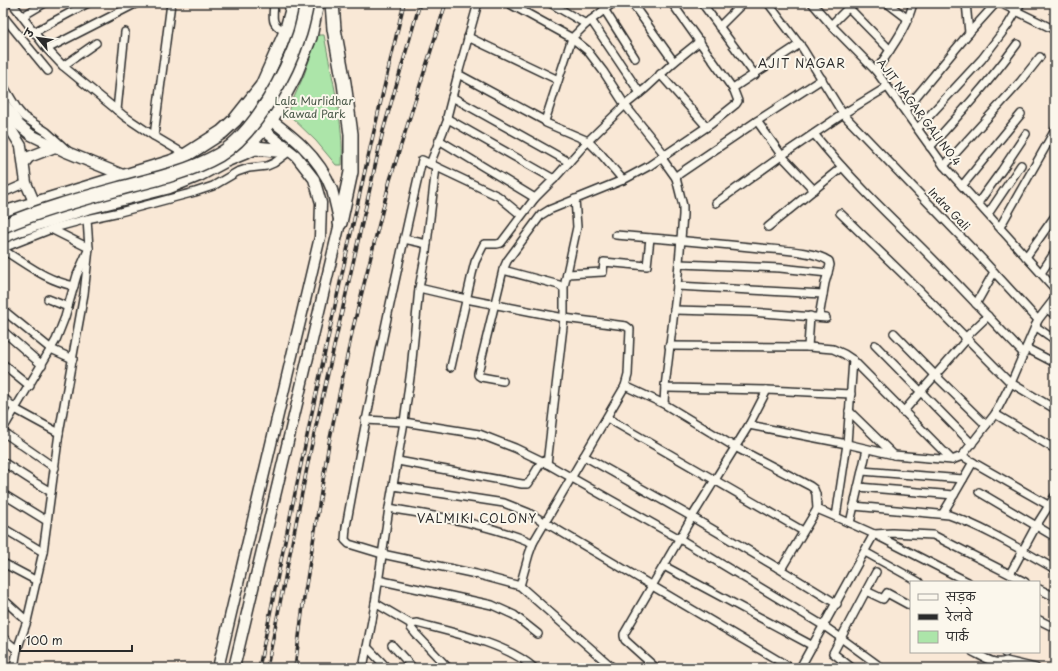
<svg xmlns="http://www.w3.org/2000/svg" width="1058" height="671" viewBox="0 0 1058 671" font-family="'Playpen Sans','Playpen Sans Deva',sans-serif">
	<rect width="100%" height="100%" fill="#f9e8d6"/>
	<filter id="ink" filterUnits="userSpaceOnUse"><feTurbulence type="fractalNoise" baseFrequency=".025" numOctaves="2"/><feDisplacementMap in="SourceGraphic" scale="8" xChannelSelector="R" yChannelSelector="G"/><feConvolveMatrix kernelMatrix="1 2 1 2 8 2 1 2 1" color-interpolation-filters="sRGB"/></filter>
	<g filter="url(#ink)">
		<path fill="#ace5a9" stroke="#6c886a" d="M318,35H324C332,78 344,122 342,165H336L316,141L287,113L304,75Z"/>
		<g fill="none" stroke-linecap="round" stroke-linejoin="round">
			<defs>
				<g id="street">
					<path d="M12,3L47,49L63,66L124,116L154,136L186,155"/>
					<path d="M274,3C273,19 270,24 286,32"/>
					<path d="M478,3L458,74L447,117L448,119L554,179"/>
					<path d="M508,3L572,38L587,50L603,71L625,105L665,155"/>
					<path d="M550,3L586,24"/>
					<path d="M632,3L674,62"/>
					<path d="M672,3L733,89"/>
					<path d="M702,3L755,75"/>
					<path d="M768,3L803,49L843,114L985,262L1038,320"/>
					<path d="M812,3L831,25L876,71L944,166L1055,289"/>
					<path d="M887,3L908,19"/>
					<path d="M966,3L969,33"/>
					<path d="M1000,3L1055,30"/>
					<path d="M849,8L890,50"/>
					<path d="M604,9L635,58"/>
					<path d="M3,16L48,71"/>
					<path d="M23,16L45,3"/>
					<path d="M591,20L640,93"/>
					<path d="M831,25L853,3"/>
					<path d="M719,27L743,3"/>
					<path d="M34,32L88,3"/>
					<path d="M468,37L558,80"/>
					<path d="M47,49L137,3"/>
					<path d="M63,66L96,43"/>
					<path d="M876,71C890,49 907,29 913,3"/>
					<path d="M458,74L545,121L546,123L588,141L601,154L623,180"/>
					<path d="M660,74L707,127"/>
					<path d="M3,85L18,110L24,117L47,132L68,151"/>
					<path d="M452,97L569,162"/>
					<path d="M117,110L125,32"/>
					<path d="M905,110L969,33L996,3"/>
					<path d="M545,121L572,38L586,24L613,3"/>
					<path d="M757,121L782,156L814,190"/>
					<path d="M918,128L982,59L1008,25L1021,3"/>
					<path d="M814,134C847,175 885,212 923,249C957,283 990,319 1024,354"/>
					<path d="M154,136L171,3"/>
					<path d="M439,140L535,198"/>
					<path d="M930,147C960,114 990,81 1017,44"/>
					<path d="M661,157L676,178L683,206V215L677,286L665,387L667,388L767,390L851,394"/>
					<path d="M430,164L448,119"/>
					<path d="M944,166L1021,81L1040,57"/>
					<path d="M676,178L679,174L757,121L822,79"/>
					<path d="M962,186L1021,114"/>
					<path d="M3,193L26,183"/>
					<path d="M716,203L787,152L843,114L887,87"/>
					<path d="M978,203L1002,170L1026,134"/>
					<path d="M840,213L906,277L1011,383L1055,409"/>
					<path d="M988,214L1021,165"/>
					<path d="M521,215L498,196L422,160C394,282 368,404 346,527L345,540L349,544L382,554L476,574L520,586L613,668"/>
					<path d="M768,227L842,167"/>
					<path d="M1000,227L1055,130"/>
					<path d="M616,235C664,239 712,243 760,248C778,250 815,251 829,261L830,265L825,283L819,317"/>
					<path d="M404,239L427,244"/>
					<path d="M3,248L54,228L87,219L120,212L195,192L213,186L237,172L249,168L267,166L274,163L290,151"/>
					<path d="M3,250C28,265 45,280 74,286"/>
					<path d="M1026,257L1055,216"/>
					<path d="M679,264L780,268L828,273"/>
					<path d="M503,270L559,285L564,289V318L547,464"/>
					<path d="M1041,273L1055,252"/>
					<path d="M567,274L603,272L604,262L647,266L650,238"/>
					<path d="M677,286L823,294"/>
					<path d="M564,287L577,227L575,199"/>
					<path d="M419,288L466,299L564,318L626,326L630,329L628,375L625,386L533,543L529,554L520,586"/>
					<path d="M48,299L68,307"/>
					<path d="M976,304L994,272"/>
					<path d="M1047,309L1055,315"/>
					<path d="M3,310L51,349L73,359"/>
					<path d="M674,310L752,312L826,318"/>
					<path d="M1035,326L1055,340"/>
					<path d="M3,331L42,365"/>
					<path d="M894,333L935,375L986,425"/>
					<path d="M965,338L988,316"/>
					<path d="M875,345L972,444"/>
					<path d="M669,346L808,347L833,349L844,354L853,360L952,460L962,456L995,414L1011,383L1038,320L1055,298"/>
					<path d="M808,347L810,316"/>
					<path d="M1026,348L1055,363"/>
					<path d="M853,360L847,444L836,517L874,534L968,582"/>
					<path d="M3,364L30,386"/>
					<path d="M451,367L472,274L475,262L484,244H497L501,243L535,198L554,179L588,141L625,105L645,89L674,62L700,41"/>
					<path d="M503,381L481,377L478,375V373L503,270L507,261L541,215L549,210L623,180L649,166L711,124L736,104L738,101L733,88L800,44"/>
					<path d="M3,397L15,409L59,433"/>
					<path d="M664,404L665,385"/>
					<path d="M849,411L894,455"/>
					<path d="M903,412L967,339"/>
					<path d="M995,414L1055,449"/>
					<path d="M607,418L803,531"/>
					<path d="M365,420L404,422L479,434L515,448L542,461L680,539L824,626L841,638L878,665L879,668"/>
					<path d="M749,425L847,444L894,455L952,460"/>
					<path d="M3,429L56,340L65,317L77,275L89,248L51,229"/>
					<path d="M3,432L55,468"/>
					<path d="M584,456L685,513L778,568L783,566L817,509L816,494L814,489L810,486L735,447L664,404L625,386"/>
					<path d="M962,456L1055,509"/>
					<path d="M398,461L522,484H528L530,481L542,461"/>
					<path d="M3,462L34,482L51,492"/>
					<path d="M862,471L963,479"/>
					<path d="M393,486L504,503L529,513L791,668"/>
					<path d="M858,487L954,495L973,462"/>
					<path d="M979,492L1055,537"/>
					<path d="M3,494L47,521"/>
					<path d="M854,506L949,515C986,528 1021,550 1055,569"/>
					<path d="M389,508C439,517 486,523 533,543"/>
					<path d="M817,509L836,517"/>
					<path d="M943,513L954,495"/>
					<path d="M850,523L867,449"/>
					<path d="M3,528L43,552"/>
					<path d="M874,534L892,533L933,535L1025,582"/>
					<path d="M865,552L919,582"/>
					<path d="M3,563L37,581"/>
					<path d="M664,566L813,646"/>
					<path d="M778,568L837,604"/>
					<path d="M1010,574L1036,526L1055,496"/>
					<path d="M378,580L492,605L514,615L538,634"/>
					<path d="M1039,589L1055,597"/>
					<path d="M866,591L883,599L887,593L911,606"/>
					<path d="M3,599L27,621"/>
					<path d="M375,603L411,624L417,623C451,632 508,644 534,668"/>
					<path d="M1039,620L1055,628"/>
					<path d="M411,624V628L415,633L448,668"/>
					<path d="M3,638L17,650"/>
					<path d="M392,645L413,668"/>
					<path d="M367,647L387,668"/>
					<path d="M973,652C982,656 995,666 1006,661L1036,668"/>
					<path d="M1005,653V652"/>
					<path d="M14,668L17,650L27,621L43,552L59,433L84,294L89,248L87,219"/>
					<path d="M363,668L374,610L389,508L404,422L411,370L419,288L426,252L436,167"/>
					<path d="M656,668L625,640L624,636V634L692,517L749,425L767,390"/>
					<path d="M800,668L874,534"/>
					<path d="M852,668L833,653L876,572"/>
				</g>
				<g id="secondary">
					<path d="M3,102L19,125L31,135L64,151L125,176"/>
					<path d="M3,117L21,146L26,183L35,204"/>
					<path d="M24,163L29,157L55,147"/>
					<path d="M218,668L320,237L321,203L314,179L296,156L241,112"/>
					<path d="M234,668L340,223C337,212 335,201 332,190C318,151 280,127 248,103"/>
				</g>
				<g id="highway">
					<path d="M332,3L334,29L344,83L351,134V172L340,223"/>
					<path d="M240,149L254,139L271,120L294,77L310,37L317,3"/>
					<path d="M3,215L11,211L171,162L186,155L222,132L235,120L262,86L286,32L294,3"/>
					<path d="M3,236L20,229L85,208L168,187L200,174L226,160L255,148L276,150L283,146"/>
				</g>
			</defs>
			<use href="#street" stroke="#2b2b2b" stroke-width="10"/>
			<use href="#secondary" stroke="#2b2b2b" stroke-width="13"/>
			<use href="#highway" stroke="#2b2b2b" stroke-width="16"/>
			<use href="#street" stroke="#fbf7ec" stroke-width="7"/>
			<use href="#secondary" stroke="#fbf7ec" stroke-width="10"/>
			<use href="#highway" stroke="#fbf7ec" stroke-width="13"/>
			<defs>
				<g id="rail">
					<path d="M259,668C304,446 351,224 404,3"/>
					<path d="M267,668L311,448L383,131L420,3"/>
					<path d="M295,668L304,598L329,443L353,328L390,180L446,3"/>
				</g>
			</defs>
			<use href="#rail" stroke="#2b2b2b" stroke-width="3.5"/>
			<use href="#rail" stroke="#fbf7ec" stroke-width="2" stroke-dasharray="6" stroke-linecap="butt"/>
			<defs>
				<path id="highway-bridge" d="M3,226C40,210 85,198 125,187C157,179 191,171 219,155C256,133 287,73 300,33C303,23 305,13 307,3"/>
			</defs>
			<use href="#highway-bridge" stroke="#2b2b2b" stroke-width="16" stroke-linecap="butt"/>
			<use href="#highway-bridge" stroke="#fbf7ec" stroke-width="13"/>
		</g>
	</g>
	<g text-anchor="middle" stroke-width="4" stroke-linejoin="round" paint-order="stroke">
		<g font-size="11" fill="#4b5a4a" stroke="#fbf7ec">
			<text x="314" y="105">Lala Murlidhar<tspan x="314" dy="13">Kawad Park</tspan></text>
		</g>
		<g font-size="11" fill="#2b2b2b" stroke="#fbf7ec">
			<text transform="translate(919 112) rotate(53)" y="4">AJIT NAGAR GALI NO.4</text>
			<text transform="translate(949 209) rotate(46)" y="4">Indra Gali</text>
		</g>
		<g font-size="12" letter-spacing="1" fill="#2b2b2b" stroke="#fbf7ec">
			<text x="802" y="68">AJIT NAGAR</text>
			<text x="477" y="523">VALMIKI COLONY</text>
		</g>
	</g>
	<rect width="1058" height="671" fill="none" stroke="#fbf7ec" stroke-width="16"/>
	<rect x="8" y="8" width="1042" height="655" fill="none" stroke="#2b2b2b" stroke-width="1.5" filter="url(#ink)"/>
	<rect x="910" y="581" width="130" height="72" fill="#fbf7ec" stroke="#a8a59f"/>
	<rect x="918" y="594" width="20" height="6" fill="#fbf7ec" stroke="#a8a59f"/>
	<text x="946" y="601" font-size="12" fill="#2b2b2b">सड़क</text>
	<rect x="918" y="614" width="20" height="6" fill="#2b2b2b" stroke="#a8a59f"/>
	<text x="946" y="621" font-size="12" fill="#2b2b2b">रेलवे</text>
	<rect x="918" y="631" width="20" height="12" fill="#ace5a9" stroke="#a8a59f"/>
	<text x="946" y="641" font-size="12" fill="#2b2b2b">पार्क</text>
	<g transform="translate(38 38) rotate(299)" stroke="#fbf7ec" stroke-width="3" paint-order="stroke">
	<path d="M0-3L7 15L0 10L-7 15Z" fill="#2b2b2b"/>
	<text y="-6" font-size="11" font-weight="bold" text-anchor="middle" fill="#2b2b2b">उ</text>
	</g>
	<path d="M20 645v6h112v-6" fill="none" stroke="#2b2b2b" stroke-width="2"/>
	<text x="26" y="645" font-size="12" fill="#2b2b2b" stroke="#fbf7ec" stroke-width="3" paint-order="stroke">100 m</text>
</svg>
